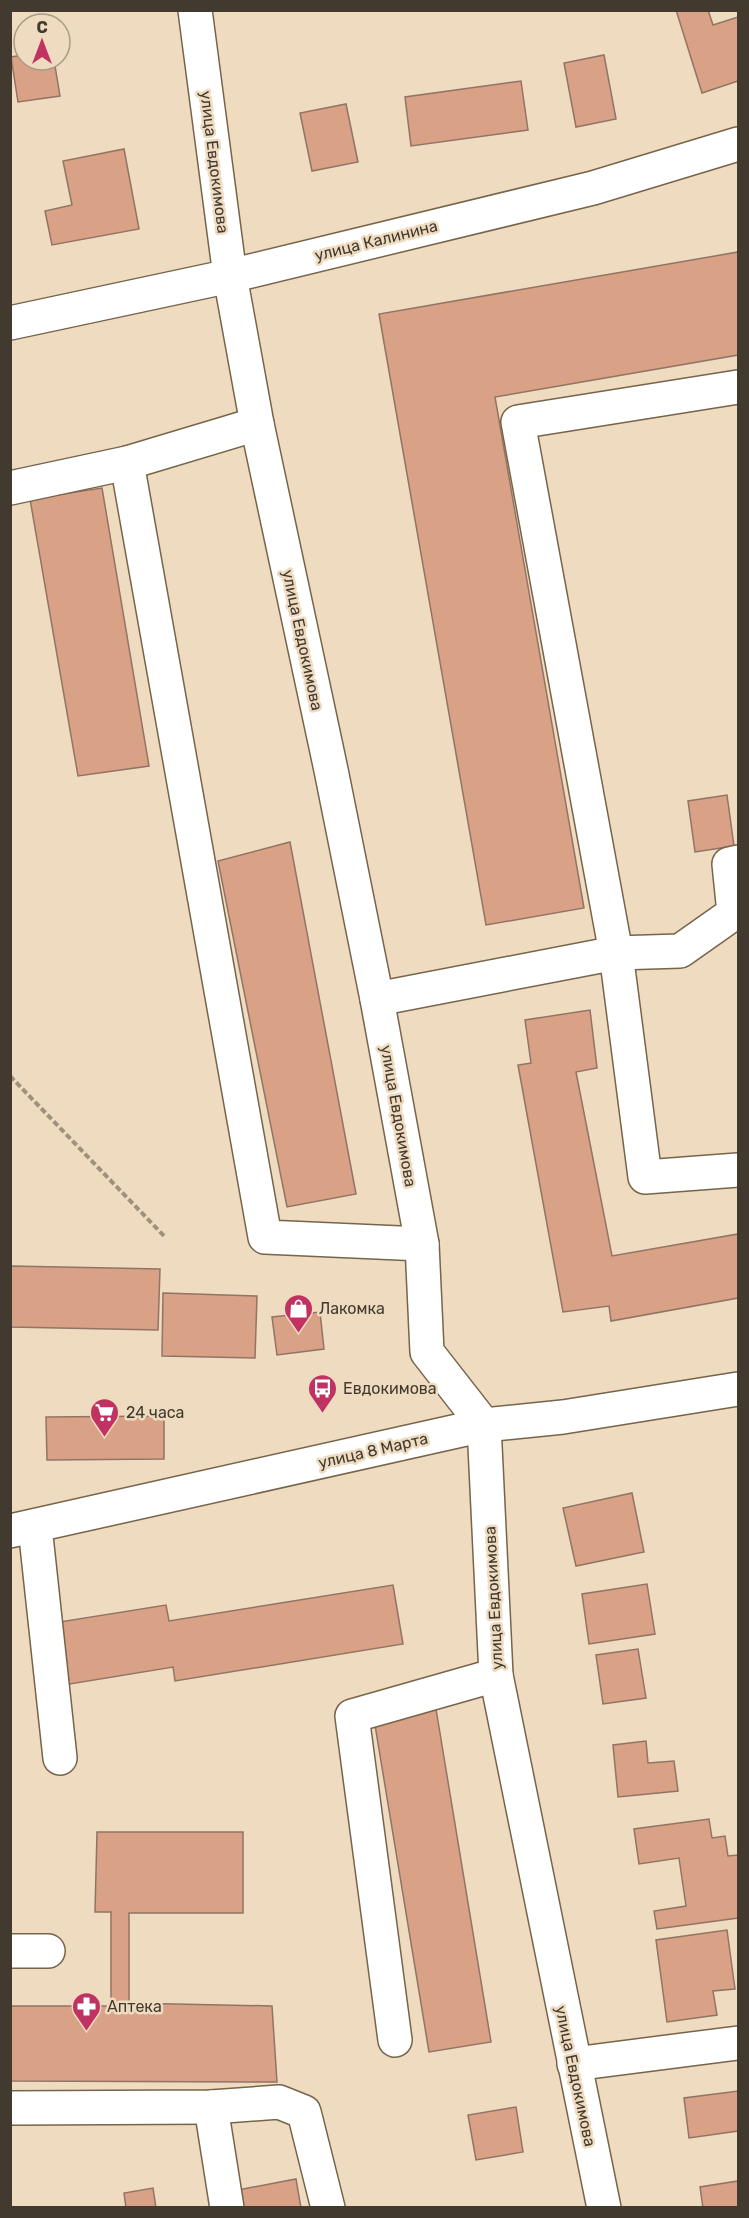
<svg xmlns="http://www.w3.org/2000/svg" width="749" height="2218" viewBox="0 0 749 2218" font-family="Rubik,sans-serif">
	<rect width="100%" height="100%" fill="#efdbbf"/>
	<g fill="#d9a186" stroke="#927466" stroke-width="1.5">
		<path d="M676,10H708L713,25L738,17V81L702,93Z"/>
		<path d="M24,55V60H54L60,96L18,102L11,57Z"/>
		<path d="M604,55L616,119L576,127L564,63Z"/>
		<path d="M521,81L528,130L411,146L405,97Z"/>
		<path d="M346,104L358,162L312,171L300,113Z"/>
		<path d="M124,149L139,229L52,245L45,211L72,205L63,161Z"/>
		<path d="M738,252V355L495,397L584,908L486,925L379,314Z"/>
		<path d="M102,488L149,766L78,776L30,499Z"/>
		<path d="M727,795L734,846L695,852L688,801Z"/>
		<path d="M290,842L356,1194L287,1207L218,861Z"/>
		<path d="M590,1010L597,1068L576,1072L612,1256L738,1234V1298L611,1321L609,1306L563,1312L518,1065L531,1063L525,1020Z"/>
		<path d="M10,1266L160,1269L158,1330L10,1327Z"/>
		<path d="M163,1293L257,1296L255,1358L162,1356Z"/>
		<path d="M320,1312L324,1349L277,1355L272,1317Z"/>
		<path d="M164,1416V1459L47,1460L46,1417Z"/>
		<path d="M632,1493L644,1552L576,1566L563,1508Z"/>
		<path d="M647,1584L655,1634L589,1644L582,1594Z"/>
		<path d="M393,1585L403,1644L175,1681L173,1667L64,1685L53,1623L166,1605L169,1621Z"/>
		<path d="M638,1649L646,1698L603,1704L596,1655Z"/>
		<path d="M436,1709L491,2042L429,2052L374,1719Z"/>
		<path d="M646,1741L648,1763L674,1761L678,1791L618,1797L613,1745Z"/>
		<path d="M709,1819L712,1838L725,1836L728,1856L738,1855V1918L657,1929L654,1911L686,1906L679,1858L639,1864L634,1829Z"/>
		<path d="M97,1832H243V1913H129V2003L272,2006L277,2082L10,2081V2006H111V1912H95Z"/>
		<path d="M727,1930L735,1989L713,1991L717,2015L667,2022L656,1940Z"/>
		<path d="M738,2091V2131L689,2138L684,2098Z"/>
		<path d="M516,2107L523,2152L476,2160L468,2115Z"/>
		<path d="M296,2179L301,2208H230L227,2192Z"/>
		<path d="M738,2181V2208H703L700,2187Z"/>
		<path d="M153,2188L156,2208H126L124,2193Z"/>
	</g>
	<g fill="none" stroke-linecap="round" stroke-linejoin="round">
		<defs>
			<g id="minor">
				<path d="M195,10L230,276L257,424L331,770L377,999L422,1244L427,1352L484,1425L496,1675L604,2208"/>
				<path d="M10,323L230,276L593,188L738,144"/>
				<path d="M738,387L518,422L616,953L680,951L734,913L729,864L738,862"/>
				<path d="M127,463L265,1237L422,1244"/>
				<path d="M10,488L127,463L257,424"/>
				<path d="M377,999L616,953L645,1177L738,1170"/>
				<path d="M35,1527L60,1758"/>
				<path d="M10,1951H48"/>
				<path d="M395,2040L352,1716L496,1675"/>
				<path d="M574,2064L738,2043"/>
				<path d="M211,2107L227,2208"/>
				<path d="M10,2108L211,2107L279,2102L304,2112L328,2208"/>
			</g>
			<path id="major" d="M10,1531L484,1425L563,1417L738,1389"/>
		</defs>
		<use href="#minor" stroke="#76644b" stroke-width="36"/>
		<use href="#major" stroke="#76644b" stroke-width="36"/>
		<path stroke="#9f917c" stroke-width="4" stroke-dasharray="6 3" stroke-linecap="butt" d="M10,1076L165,1237"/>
		<use href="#minor" stroke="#fff" stroke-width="33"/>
		<use href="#major" stroke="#fff" stroke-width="33"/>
	</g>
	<defs>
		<symbol id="shop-pin" viewBox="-11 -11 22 30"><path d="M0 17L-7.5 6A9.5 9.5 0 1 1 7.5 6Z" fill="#bf3261" stroke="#efdbbf"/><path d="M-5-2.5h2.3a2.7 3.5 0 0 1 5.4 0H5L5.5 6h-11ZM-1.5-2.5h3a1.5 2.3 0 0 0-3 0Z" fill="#fff"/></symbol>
		<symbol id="bus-pin" viewBox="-11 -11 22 30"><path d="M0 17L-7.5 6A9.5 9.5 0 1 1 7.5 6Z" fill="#bf3261" stroke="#efdbbf"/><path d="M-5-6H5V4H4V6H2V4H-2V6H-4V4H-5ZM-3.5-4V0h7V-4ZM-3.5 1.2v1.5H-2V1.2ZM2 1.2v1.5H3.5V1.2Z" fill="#fff"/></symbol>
		<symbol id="supermarket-pin" viewBox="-11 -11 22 30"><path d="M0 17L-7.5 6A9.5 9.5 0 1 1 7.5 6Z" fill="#bf3261" stroke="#efdbbf"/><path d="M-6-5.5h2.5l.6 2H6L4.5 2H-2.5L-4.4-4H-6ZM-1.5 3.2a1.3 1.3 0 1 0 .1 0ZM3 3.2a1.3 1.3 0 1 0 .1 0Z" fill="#fff"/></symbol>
		<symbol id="pharmacy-pin" viewBox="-11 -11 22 30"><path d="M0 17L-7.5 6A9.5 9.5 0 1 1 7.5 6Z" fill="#bf3261" stroke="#efdbbf"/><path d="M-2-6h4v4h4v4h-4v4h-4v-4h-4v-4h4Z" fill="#fff"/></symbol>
	</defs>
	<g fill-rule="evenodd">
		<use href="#shop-pin" x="282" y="1292" width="33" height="45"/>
		<use href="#bus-pin" x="306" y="1372" width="33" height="45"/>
		<use href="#supermarket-pin" x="88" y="1396" width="33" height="45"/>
		<use href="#pharmacy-pin" x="70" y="1990" width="33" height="45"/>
	</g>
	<g text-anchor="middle" stroke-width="5" stroke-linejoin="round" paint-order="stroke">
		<g font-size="16" fill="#423a2f" stroke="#efdbbf">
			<text transform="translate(215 162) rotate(83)" y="6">улица Евдокимова</text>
			<text transform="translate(376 240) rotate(-14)" y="6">улица Калинина</text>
			<text transform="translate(303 640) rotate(78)" y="6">улица Евдокимова</text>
			<text transform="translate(399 1116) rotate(80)" y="6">улица Евдокимова</text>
			<text transform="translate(373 1450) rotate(-13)" y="6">улица 8 Марта</text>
			<text transform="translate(493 1598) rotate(-93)" y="6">улица Евдокимова</text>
			<text transform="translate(576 2076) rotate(78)" y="6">улица Евдокимова</text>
		</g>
		<g font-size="16" fill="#423a2f" stroke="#efdbbf" text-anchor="start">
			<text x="319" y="1314">Лакомка</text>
			<text x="343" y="1394">Евдокимова</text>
			<text x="126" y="1418">24 часа</text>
			<text x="107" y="2012">Аптека</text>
		</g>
	</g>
	<rect width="749" height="2218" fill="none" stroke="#423a2f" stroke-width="24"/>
	<g transform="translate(42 42)"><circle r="28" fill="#efdbbf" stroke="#aa9b85" stroke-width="1.5"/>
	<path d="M0-4.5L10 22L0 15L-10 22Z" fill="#bf3261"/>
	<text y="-9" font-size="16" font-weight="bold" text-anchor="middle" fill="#423a2f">С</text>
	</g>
</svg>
